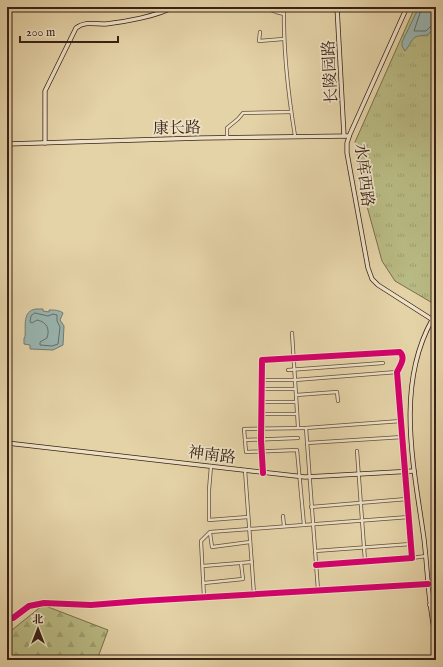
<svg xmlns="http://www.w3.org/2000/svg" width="443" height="667" viewBox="0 0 443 667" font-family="'IM FELL English','Noto Serif SC',serif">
	<defs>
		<pattern id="grass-tufts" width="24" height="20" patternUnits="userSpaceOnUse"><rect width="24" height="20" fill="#b9bb84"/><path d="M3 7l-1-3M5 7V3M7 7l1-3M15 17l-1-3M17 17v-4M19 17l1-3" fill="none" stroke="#a0a071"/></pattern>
		<pattern id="forest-firs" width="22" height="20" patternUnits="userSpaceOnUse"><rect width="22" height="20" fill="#b9bb84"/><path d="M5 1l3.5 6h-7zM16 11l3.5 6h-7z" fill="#a0a071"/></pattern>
	</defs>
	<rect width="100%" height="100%" fill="#e5d3a8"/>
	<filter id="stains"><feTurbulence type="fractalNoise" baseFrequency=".005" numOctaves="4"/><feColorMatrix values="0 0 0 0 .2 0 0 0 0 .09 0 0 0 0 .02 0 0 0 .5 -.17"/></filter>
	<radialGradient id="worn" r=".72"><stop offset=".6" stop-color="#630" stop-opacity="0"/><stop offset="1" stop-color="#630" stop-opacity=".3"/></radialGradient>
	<path fill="url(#grass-tufts)" stroke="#796e4d" d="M415,7H436V305L395,281L382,261L365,199L355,142Z"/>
	<path fill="url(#forest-firs)" stroke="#796e4d" d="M43,605L108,630L97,660H7V634Z"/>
	<g fill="#99b6b2" stroke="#737a74">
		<path d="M419,7H436V25L428,35C409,36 415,39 405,51L402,46V42Z"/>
		<path d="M36,309H43V311L49,312V310C54,310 59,310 63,313L60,320L64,326L63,345L53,350L30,349V345L24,344V338L25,337C26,326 22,311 36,309Z"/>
	</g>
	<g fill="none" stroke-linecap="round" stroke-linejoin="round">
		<g stroke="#696c64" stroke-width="1">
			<path d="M422,7L414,31H426L432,25L436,24"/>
			<path d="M35,313L48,316L53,314L57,315V321L60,327L58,344L52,346L40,345V342L47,338C50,329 47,322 37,320L32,323L30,322L31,316Z"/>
		</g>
		<defs>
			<g id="street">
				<path d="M284,7C283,51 288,93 295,136"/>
				<path d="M241,8L269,9L276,12L284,14"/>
				<path d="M260,32L259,41L283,39"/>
				<path d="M227,138V128L238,119L243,113L291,112"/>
				<path d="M292,333L298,427"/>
				<path d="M288,370L383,363"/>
				<path d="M262,380H295L397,372"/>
				<path d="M262,389H295"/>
				<path d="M296,395L337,392L338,401"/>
				<path d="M262,402H296"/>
				<path d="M262,414H297"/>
				<path d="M306,428L318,590"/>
				<path d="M245,440L298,438"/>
				<path d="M307,443L403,437"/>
				<path d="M357,451L365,561"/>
				<path d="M211,466L209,490V520L248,517"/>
				<path d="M245,470L254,594"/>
				<path d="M263,473L261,440L262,360L400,352C406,358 400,366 397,372L412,558L316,565"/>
				<path d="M311,507L407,499"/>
				<path d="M283,516L284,526"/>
				<path d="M304,525L297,450L246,452L244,429L306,428L401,421"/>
				<path d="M210,533L212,547L250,542"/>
				<path d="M315,551L411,544"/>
				<path d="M412,558L426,556"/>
				<path d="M203,566L252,562"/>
				<path d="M204,583L243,579L241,563"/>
				<path d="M204,597L201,541L210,532L409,517"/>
				<path d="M429,605H436"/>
				<path d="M7,618H13L29,606L44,603L91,605L141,601L428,584"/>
			</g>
			<g id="secondary">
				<path d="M337,7L344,136"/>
				<path d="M407,7L350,134L347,143V153L368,268L372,279L378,285L436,322"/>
				<path d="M45,143V91L76,28C85,21 95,24 106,24C124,22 158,16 173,7"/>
				<path d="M7,144L201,138L349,136"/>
				<path d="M432,320C395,387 414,467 424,539C428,572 428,605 436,638"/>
				<path d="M7,443L305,477L414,471"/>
			</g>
		</defs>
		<use href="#street" stroke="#644e3a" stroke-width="4"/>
		<use href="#secondary" stroke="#392116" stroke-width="5"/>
		<use href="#street" stroke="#eee2c6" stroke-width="2.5"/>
		<use href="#secondary" stroke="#eee2c6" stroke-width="3.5"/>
		<defs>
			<g id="cycleway">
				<path d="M263,473L261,440L262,360L400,352C406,358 400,366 397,372L412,558L316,565"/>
				<path d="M7,618H13L29,606L44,603L91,605L141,601L428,584"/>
			</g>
		</defs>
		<use href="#cycleway" stroke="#eee2c6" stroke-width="8"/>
		<use href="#cycleway" stroke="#d6006c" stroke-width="6"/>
	</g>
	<g text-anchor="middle" stroke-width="3.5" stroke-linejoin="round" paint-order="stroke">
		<g font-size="16" fill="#392116" stroke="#eee2c6">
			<text transform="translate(329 72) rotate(-93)" y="6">长陵园路</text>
			<text transform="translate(177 127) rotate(-1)" y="6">康长路</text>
			<text transform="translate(365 175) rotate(83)" y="6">水库西路</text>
			<text transform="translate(212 454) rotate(7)" y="6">神南路</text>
		</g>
	</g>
	<rect width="443" height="667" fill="none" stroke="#e5d3a8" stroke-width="24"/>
	<rect x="8" y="8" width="427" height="651" fill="none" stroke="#392116" stroke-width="2"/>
	<rect x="12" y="12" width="419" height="643" fill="none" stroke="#392116"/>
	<g transform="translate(38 629)" stroke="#eee2c6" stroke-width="3" paint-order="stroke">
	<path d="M0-3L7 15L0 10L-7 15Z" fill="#392116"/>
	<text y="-6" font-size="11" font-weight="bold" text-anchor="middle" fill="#392116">北</text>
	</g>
	<path d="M20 36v6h98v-6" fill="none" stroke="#392116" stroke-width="2"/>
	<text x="26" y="36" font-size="12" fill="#392116" stroke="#eee2c6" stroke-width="3" paint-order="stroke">200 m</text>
	<rect width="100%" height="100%" filter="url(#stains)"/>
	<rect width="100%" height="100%" fill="url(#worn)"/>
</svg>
